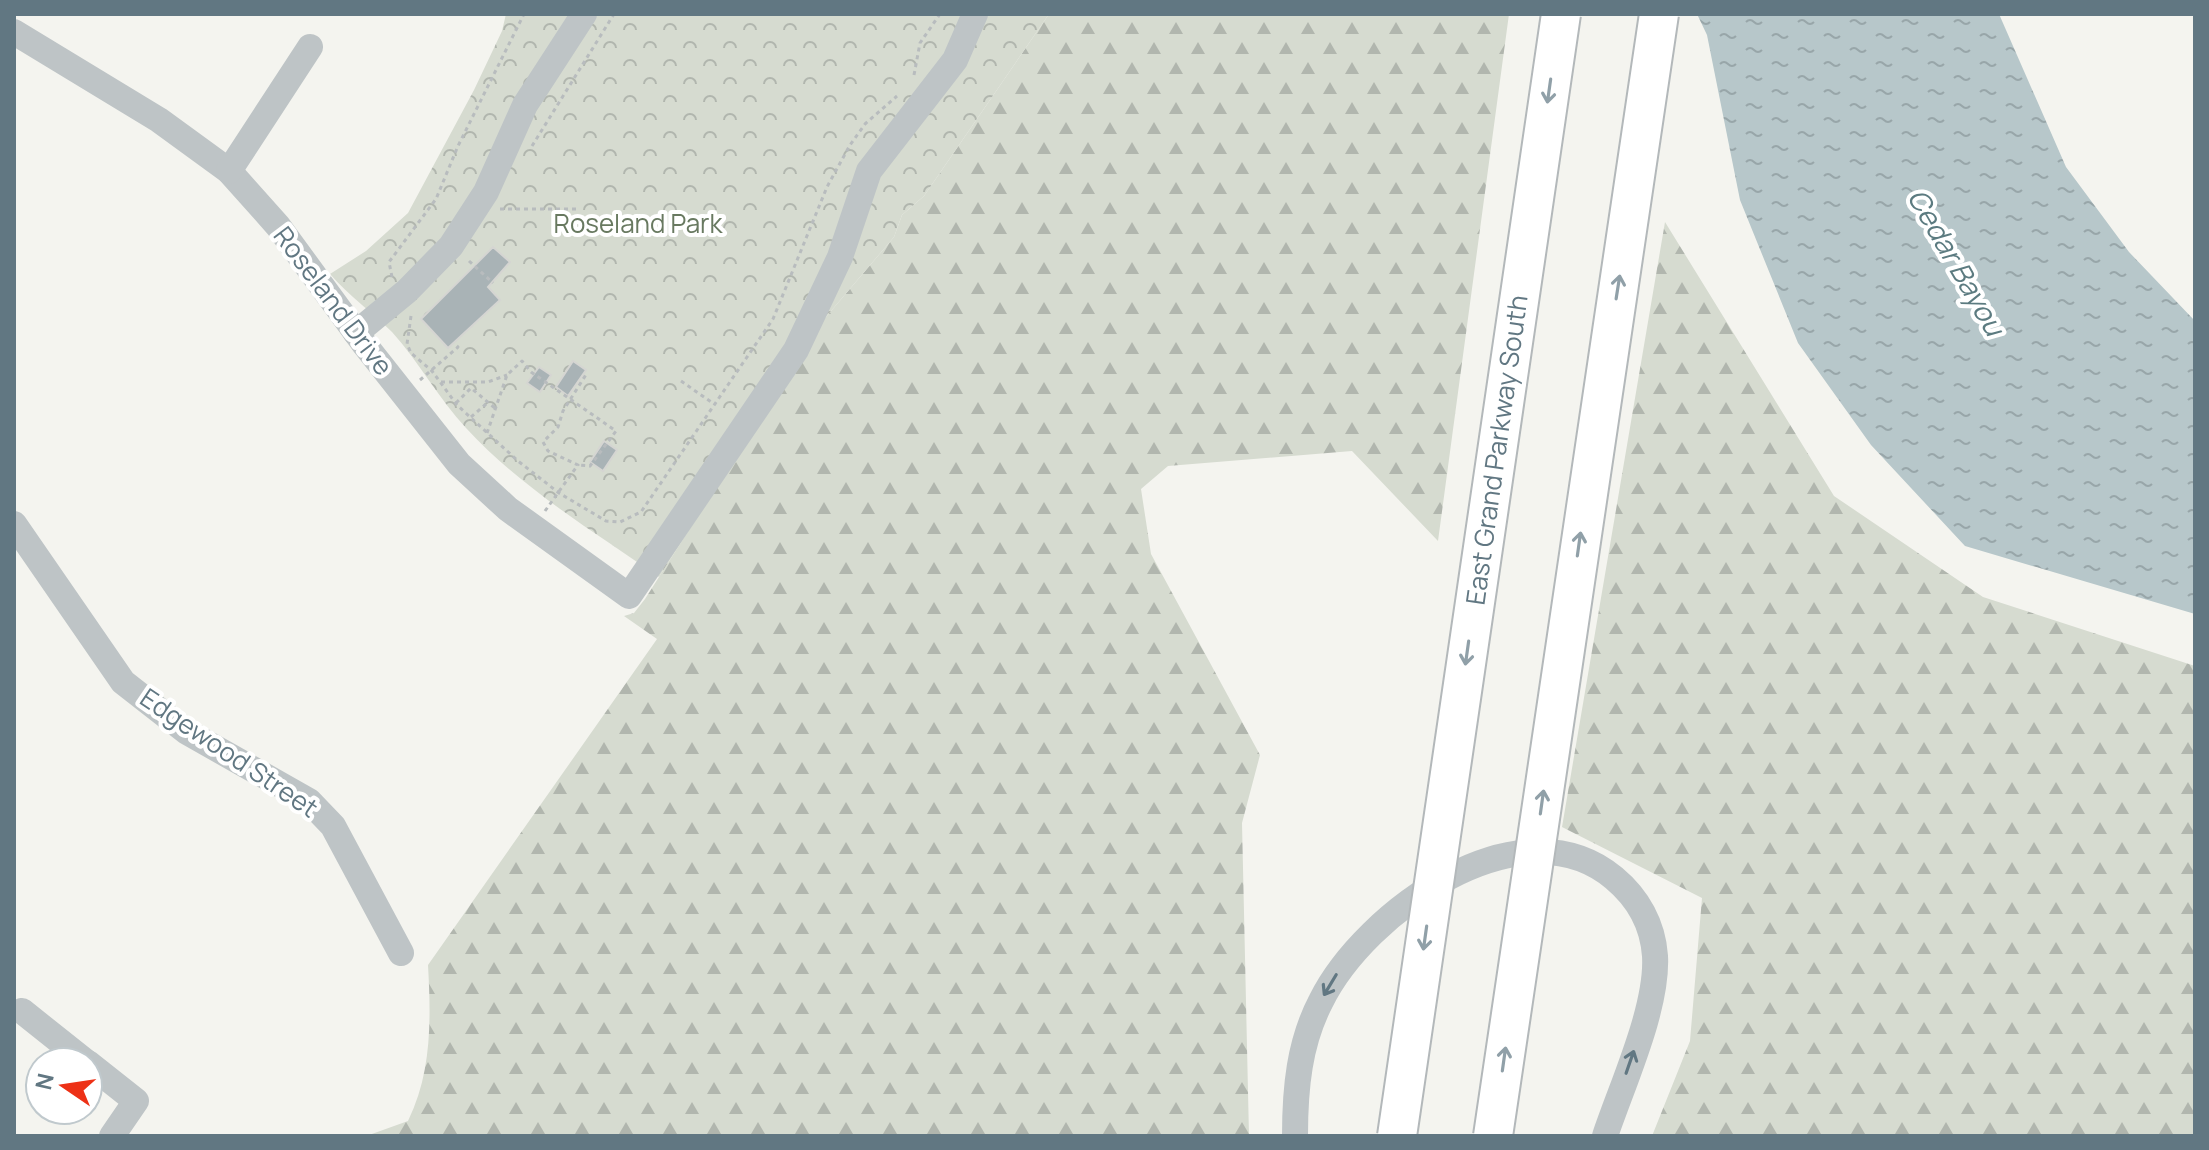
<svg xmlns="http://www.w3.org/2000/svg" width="2209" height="1150" viewBox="0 0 2209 1150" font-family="Manrope,sans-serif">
	<defs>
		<pattern id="forest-firs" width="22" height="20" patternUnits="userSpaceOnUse" patternTransform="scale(2)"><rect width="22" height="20" fill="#d6dbd0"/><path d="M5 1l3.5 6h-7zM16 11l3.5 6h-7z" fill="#b1b6ae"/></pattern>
		<pattern id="park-crowns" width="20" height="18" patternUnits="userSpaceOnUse" patternTransform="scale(2)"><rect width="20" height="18" fill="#d6dbd0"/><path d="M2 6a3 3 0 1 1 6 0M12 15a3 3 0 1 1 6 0" fill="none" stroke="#b1b6ae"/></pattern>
		<pattern id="water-ripples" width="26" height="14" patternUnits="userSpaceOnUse" patternTransform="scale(2)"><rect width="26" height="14" fill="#b7c7ca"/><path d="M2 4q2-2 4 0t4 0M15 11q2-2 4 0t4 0" fill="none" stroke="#98a6a9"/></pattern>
	</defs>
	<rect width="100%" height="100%" fill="#f4f4ef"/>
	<g fill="url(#forest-firs)">
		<path d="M1049,14H1509L1438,541L1352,451L1168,466L1141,489L1151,554L1260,755L1242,823L1249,1136H317L369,1135L408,1121C432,1072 431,1019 428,965L657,639L624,616L634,613L645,599L820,324L894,237L902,215L924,196Z"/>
		<path d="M1665,222L1834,496L1983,597L2195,666V1136H1652L1690,1041L1702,898L1562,827Z"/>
	</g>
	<path fill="url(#park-crowns)" d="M506,14H1049L924,196L902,215L894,237L820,324L659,577C593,531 521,488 466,428C439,399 419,362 392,332C372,312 349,296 330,274L366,251L408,213L474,90L502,31Z"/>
	<path fill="url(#water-ripples)" d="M1697,14H1999L2066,167L2129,252L2195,321V614L1965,546L1871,445L1798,343L1740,200L1707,35Z"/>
	<g fill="#a9b3b6" stroke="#d5d5d2" stroke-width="2">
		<path d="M493,247L510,262L488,287L500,300L448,348L421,319Z"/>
		<path d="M573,361L586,370L568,396L556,387Z"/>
		<path d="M539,367L551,375L540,392L527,383Z"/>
		<path d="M604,441L617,450L603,471L590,462Z"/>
	</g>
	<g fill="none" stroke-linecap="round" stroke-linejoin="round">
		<g stroke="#b8bcbe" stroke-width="3" stroke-dasharray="4 4" stroke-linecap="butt">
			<path d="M914,75L920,43L940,14"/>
			<path d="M532,146L614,14"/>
			<path d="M500,209H577"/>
			<path d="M469,261L493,283"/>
			<path d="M392,277L389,262L436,199L458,146L524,14"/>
			<path d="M411,316L407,344L411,353L432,371L457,405L518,461L559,493L606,521L620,522L641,512L773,319L827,187L850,145L865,124L897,96"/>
			<path d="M420,380L458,347L454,343"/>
			<path d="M681,381L714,404"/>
			<path d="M441,382H488L507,375"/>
			<path d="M456,403L471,388L496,409"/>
			<path d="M471,417L486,404"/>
			<path d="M487,433L507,375L522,361L531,372L616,431L590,466L578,465"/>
			<path d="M545,511L578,465L548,451L543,442L558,427L563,411L587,373"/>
		</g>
		<g stroke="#bec4c6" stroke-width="26">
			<path d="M14,32L159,120L229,171L278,226L365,345L459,464L508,509L629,596L796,350L840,257L869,171L955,60L975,14"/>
			<path d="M229,171L310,47"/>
			<path d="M356,333L407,291L451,246L486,192L525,105L584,14"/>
			<path d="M14,524L123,682L187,732L309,801L333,826L401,953"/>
			<path d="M22,1011L86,1062"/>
			<path d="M88,1063L136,1101L112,1136"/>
			<path d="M1295,1136C1295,1089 1299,1043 1321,1001C1365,912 1521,800 1614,878C1638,898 1653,925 1655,956C1658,1008 1622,1085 1605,1136"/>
		</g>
		<defs>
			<g id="highway-bridge">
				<path d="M1397,1136L1561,14"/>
				<path d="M1493,1136L1659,14"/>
			</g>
		</defs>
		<use href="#highway-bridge" stroke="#b3b8ba" stroke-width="42" stroke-linecap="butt"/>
		<use href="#highway-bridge" stroke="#fff" stroke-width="38"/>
	</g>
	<defs><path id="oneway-shaft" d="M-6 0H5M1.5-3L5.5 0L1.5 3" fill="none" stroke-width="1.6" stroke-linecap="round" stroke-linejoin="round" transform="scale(2)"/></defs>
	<g stroke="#90a0a8">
		<use href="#oneway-shaft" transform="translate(1549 91) rotate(98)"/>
		<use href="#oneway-shaft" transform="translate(1618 287) rotate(-81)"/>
		<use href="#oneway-shaft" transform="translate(1579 544) rotate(-82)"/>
		<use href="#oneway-shaft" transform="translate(1467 653) rotate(98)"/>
		<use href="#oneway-shaft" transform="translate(1542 802) rotate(-82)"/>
		<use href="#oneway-shaft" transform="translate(1425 938) rotate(98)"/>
		<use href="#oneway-shaft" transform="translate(1504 1059) rotate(-82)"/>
	</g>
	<g stroke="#617782">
		<use href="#oneway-shaft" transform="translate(1330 985) rotate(121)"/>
		<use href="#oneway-shaft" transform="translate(1630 1062) rotate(-71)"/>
	</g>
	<g text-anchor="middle" stroke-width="8" stroke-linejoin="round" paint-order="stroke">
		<g font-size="26" fill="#687960" stroke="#fff">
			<text x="638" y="233">Roseland Park</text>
		</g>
		<g font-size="26" fill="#617782" stroke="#fff">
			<text transform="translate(333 301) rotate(53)" y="9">Roseland Drive</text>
			<text transform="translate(1497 450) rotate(-82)" y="9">East Grand Parkway South</text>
			<text transform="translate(229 753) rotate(34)" y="9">Edgewood Street</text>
		</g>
		<g font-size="28" font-style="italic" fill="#5c7b80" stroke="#fff">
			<text transform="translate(1956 262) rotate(60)" y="10">Cedar Bayou</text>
		</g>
	</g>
	<rect width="2209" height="1150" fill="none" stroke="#617782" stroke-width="32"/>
	<g transform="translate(64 1086) rotate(283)"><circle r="38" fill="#ffffff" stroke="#c0c9cd" stroke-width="2"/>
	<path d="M0-6L14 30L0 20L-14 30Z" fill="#ed3116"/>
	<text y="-12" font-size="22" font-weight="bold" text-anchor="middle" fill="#617782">N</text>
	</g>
</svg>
